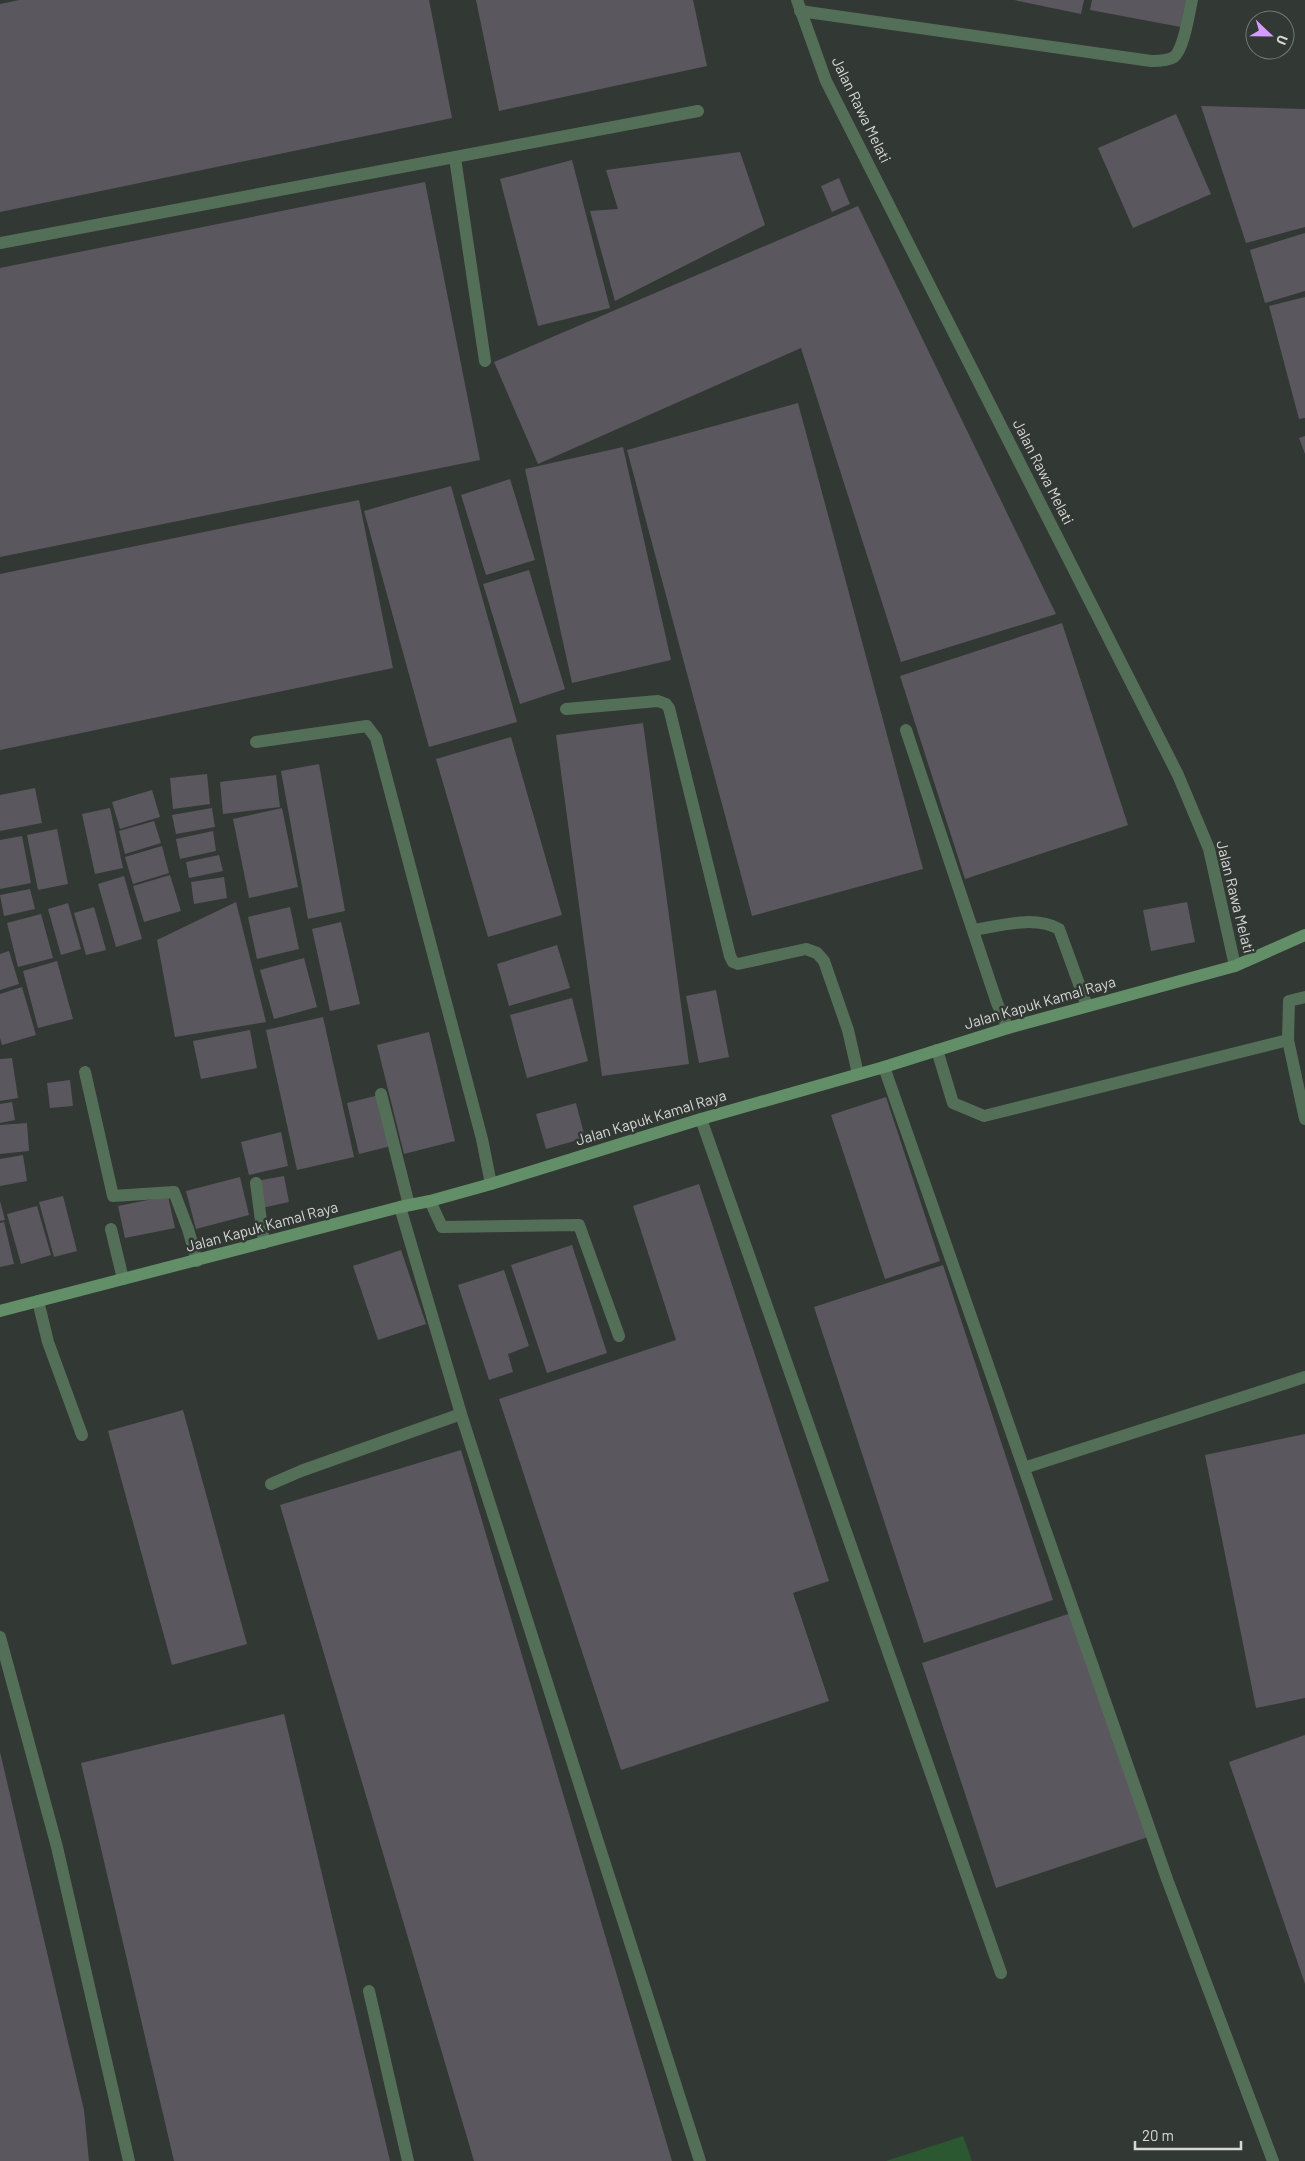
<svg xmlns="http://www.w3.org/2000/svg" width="1305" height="2161" viewBox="0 0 1305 2161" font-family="Barlow,sans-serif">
	<rect width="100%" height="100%" fill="#323833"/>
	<path fill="#2b5731" d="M963,2136L972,2161H886Z"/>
	<g fill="#5b575e">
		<path d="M19,0H429L452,118L0,212V4Z"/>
		<path d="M476,0H693L707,66L499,111Z"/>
		<path d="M1014,0H1084L1081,14Z"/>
		<path d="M1092,0H1186L1181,27L1090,10Z"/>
		<path d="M1201,106L1305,109V227L1246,243Z"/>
		<path d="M1176,114L1211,194L1133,228L1098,148Z"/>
		<path d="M740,152L765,225L615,301L590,211L618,209L606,170Z"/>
		<path d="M572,160L610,308L538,326L500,179Z"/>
		<path d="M839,178L850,204L832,212L821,186Z"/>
		<path d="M425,182L480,460L0,557V268Z"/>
		<path d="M858,206L1056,614L901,662L801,348L538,464L494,362Z"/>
		<path d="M1305,233V291L1265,303L1250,250Z"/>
		<path d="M1305,297V418L1299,419L1269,306Z"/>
		<path d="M798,403L923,869L752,916L627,450Z"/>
		<path d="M1305,436V454L1299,438Z"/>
		<path d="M623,447L671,660L572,683L525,469Z"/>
		<path d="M510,479L535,560L486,575L461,495Z"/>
		<path d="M451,486L517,722L429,747L364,511Z"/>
		<path d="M359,500L393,668L0,750V574Z"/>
		<path d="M529,570L565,689L520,704L483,584Z"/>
		<path d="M1062,623L1128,825L965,879L900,676Z"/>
		<path d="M643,723L689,1064L602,1076L556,735Z"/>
		<path d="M511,737L562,915L488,937L436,759Z"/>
		<path d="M319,764L345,911L308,919L281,771Z"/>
		<path d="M207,774L210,804L173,809L170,778Z"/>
		<path d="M276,775L280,807L223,814L220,782Z"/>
		<path d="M35,788L42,823L0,831V795Z"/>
		<path d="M152,790L160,817L120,829L112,802Z"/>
		<path d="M110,808L123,868L95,874L82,814Z"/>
		<path d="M212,808L215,827L176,834L172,815Z"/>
		<path d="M282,808L298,887L249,898L233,819Z"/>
		<path d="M154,821L161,843L125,854L119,831Z"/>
		<path d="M57,829L68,884L38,890L27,835Z"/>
		<path d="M213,831L216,851L180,859L176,839Z"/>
		<path d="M22,836L31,883L0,889V840Z"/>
		<path d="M162,846L169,873L133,884L125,857Z"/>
		<path d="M219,855L223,871L189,878L186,862Z"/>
		<path d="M170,875L181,911L144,922L133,886Z"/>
		<path d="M124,876L142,939L116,947L98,884Z"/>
		<path d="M224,877L227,898L194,904L191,882Z"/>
		<path d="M30,889L35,909L4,916L0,895Z"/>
		<path d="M236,902L266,1022L175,1037L157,940Z"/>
		<path d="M1187,902L1195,942L1151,951L1143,910Z"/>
		<path d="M68,903L81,949L61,955L48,909Z"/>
		<path d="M94,907L106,950L86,955L74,913Z"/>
		<path d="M290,907L299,949L257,959L248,917Z"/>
		<path d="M41,914L53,958L18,967L7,923Z"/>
		<path d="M341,922L360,1004L330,1011L312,929Z"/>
		<path d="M557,945L570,988L509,1006L497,964Z"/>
		<path d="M9,951L19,984L0,990V954Z"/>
		<path d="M304,958L317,1007L274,1019L260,970Z"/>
		<path d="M57,961L73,1019L38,1028L23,971Z"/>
		<path d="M22,987L36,1035L2,1045L0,1038V994Z"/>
		<path d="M716,990L729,1057L699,1063L686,996Z"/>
		<path d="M572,998L588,1061L527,1078L510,1015Z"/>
		<path d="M323,1017L354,1157L297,1170L266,1030Z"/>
		<path d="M250,1030L257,1068L201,1079L193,1041Z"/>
		<path d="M429,1032L455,1141L404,1154L377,1045Z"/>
		<path d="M12,1058L18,1098L0,1101V1059Z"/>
		<path d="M70,1080L73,1106L50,1108L47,1083Z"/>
		<path d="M379,1095L391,1146L359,1154L347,1103Z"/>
		<path d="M886,1097L940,1261L885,1279L831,1115Z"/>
		<path d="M12,1102L15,1120L0,1123V1104Z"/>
		<path d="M576,1103L585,1138L546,1149L536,1114Z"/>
		<path d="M27,1123L29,1151L0,1154V1125Z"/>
		<path d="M281,1132L288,1166L249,1175L241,1142Z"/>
		<path d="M23,1155L27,1181L0,1186V1159Z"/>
		<path d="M284,1176L289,1202L262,1208L256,1181Z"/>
		<path d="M240,1177L249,1215L196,1229L186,1191Z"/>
		<path d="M699,1184L829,1581L793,1593L829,1701L621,1770L499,1399L676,1340L633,1206Z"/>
		<path d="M63,1196L77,1251L54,1257L39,1202Z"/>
		<path d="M168,1196L175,1228L125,1238L118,1206Z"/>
		<path d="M0,1201L5,1220L0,1221Z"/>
		<path d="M37,1206L51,1255L21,1264L7,1214Z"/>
		<path d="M4,1222L14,1264L0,1267V1223Z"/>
		<path d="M572,1245L607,1353L547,1373L511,1265Z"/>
		<path d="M401,1250L426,1324L378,1340L353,1266Z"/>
		<path d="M943,1265L1053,1600L924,1643L814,1307Z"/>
		<path d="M504,1270L529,1346L508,1354L513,1372L489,1380L458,1285Z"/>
		<path d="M183,1410L247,1644L172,1665L108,1431Z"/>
		<path d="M1305,1434V1698L1256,1708L1205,1455Z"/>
		<path d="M461,1450L672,2161H474L280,1505Z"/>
		<path d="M1074,1612L1148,1837L996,1888L922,1663Z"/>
		<path d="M284,1714L390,2161H174L81,1763Z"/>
		<path d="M1305,1735V1984L1229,1762Z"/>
		<path d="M0,1752L84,2110L89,2161H0Z"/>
	</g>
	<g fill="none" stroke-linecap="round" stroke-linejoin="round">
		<g stroke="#546f57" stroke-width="12">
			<path d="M800,11L1151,61C1158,61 1168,61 1174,57C1184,49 1189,13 1192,0"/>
			<path d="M455,158L485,361"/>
			<path d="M0,243L698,111"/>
			<path d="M566,709L658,701L666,704L669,708L730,956L733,962L738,964L806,949L817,953L824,961L848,1030L858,1074"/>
			<path d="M906,730L997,1003L1008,1028"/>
			<path d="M256,742L367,726L376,738L482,1139L491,1184"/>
			<path d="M973,930C1000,926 1034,915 1059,929L1087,1006"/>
			<path d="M1305,997L1289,1001L1288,1040L1305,1119"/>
			<path d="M937,1050L953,1103L984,1116L1288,1040"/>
			<path d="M884,1067L1167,1879L1273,2161"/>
			<path d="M701,1119L1001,1973"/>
			<path d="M430,1201L442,1227L579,1225L619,1336"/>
			<path d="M400,1207L461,1414L700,2161"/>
			<path d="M111,1229L123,1279"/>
			<path d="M38,1301L48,1342L82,1435"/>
			<path d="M1024,1468L1305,1377"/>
			<path d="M271,1484L301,1471L461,1414"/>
			<path d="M0,1637L57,1847L129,2161"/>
			<path d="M369,1991L408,2161"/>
		</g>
		<g stroke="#546f57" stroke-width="12">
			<path d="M797,0L826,81L1178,775L1209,849L1235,966"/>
			<path d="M85,1072L113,1196L174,1192L188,1229L197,1261"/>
			<path d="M381,1094L409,1205"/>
			<path d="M256,1183L264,1243"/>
		</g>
		<path stroke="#628f68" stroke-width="12" d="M0,1311L400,1207L430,1201L491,1184L701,1119L884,1067L1008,1028L1235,966L1305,935"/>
	</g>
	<g text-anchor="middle" stroke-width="5" stroke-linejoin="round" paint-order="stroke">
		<g font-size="15" fill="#d6dad6" stroke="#323833">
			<text transform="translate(861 110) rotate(64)" y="5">Jalan Rawa Melati</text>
			<text transform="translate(1043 472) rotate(63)" y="5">Jalan Rawa Melati</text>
			<text transform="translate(1235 897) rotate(76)" y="5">Jalan Rawa Melati</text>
			<text transform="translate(1040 1003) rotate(-16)" y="5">Jalan Kapuk Kamal Raya</text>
			<text transform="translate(651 1118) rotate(-17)" y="5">Jalan Kapuk Kamal Raya</text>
			<text transform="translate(262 1227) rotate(-15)" y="5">Jalan Kapuk Kamal Raya</text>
		</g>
	</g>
	<g transform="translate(1270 35) rotate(112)"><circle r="24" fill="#323833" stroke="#747974"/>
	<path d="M0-4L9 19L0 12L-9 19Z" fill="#d59cfb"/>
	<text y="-8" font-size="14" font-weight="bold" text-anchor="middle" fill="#d6dad6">U</text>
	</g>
	<path d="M1135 2141v8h106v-8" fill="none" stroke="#d6dad6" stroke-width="2.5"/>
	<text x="1142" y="2141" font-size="15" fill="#d6dad6" stroke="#323833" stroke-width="4" paint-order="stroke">20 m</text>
</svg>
